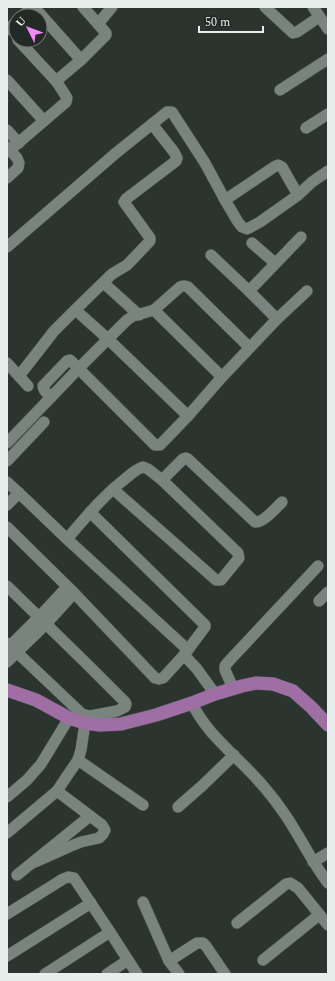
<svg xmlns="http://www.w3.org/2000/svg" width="335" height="981" viewBox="0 0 335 981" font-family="Spectral,serif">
	<rect width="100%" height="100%" fill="#2b342f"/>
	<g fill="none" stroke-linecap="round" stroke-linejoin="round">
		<defs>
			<g id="minor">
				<path d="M34,7L81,60"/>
				<path d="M265,7L293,33L297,32L319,17"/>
				<path d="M313,7L328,29"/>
				<path d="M22,16L32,7"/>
				<path d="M98,24L112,7"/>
				<path d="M7,30L16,22"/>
				<path d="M7,80L44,121"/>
				<path d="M56,81L81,60L106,35V33L83,7"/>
				<path d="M280,90L328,59"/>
				<path d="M306,128L328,114"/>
				<path d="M7,130L19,143"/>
				<path d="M7,147L17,158L19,163L18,168L7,178"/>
				<path d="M10,150L66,102L67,98L64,93L56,81L18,40"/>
				<path d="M225,200L274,167L278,165L282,167L298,195"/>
				<path d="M252,243L275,263"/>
				<path d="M7,247L116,153L167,112H172L205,163L225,200L238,222L242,227L247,229L260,222L298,195L312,182L328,171"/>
				<path d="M211,255L249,291L277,319"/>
				<path d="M107,286L139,315"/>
				<path d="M249,291L301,237"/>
				<path d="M154,310L222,377L277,319L307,291"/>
				<path d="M80,314L108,339L188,416"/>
				<path d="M7,363L28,386"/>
				<path d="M19,376L54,331L75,310L112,274L127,265L150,241V238L124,202L126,199L176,161L177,158L174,152L152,124"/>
				<path d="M51,397C48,394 43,391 43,386L67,361L70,360L155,445H160L188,416L222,377"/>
				<path d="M7,443L79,368L127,320L133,316L154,310L180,287C183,285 185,286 188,287L249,347"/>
				<path d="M7,461L44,422"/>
				<path d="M7,482L19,493"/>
				<path d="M113,489L216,580H221L239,558L238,553L162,480"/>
				<path d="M7,505L19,493L67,539C85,518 103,496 125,479C131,474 136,469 143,467L148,469L162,480L183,459L186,458L188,459L255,522C263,523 276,508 282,502"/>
				<path d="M7,527L74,593L155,678L159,679L163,678L184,655L205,627V625L90,512"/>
				<path d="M67,539L188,650"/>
				<path d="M7,586L90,667L125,702L126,704L125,707L117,711L90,716L82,714L7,643"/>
				<path d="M319,601L328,592"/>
				<path d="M7,649L39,617L67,587"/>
				<path d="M184,655L197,669L215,694"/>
				<path d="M7,662L46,624L74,593"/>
				<path d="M233,688L225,670V666L229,661L318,566"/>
				<path d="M192,703C208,737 240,758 264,787C271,795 278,804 284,813C300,836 311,861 328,883"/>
				<path d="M78,760L143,805"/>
				<path d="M7,797L27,780L41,764L69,718"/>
				<path d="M178,807L203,785L234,755"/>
				<path d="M7,833L57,791L67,776L78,760L81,750L85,723"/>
				<path d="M35,862L71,846L81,842L99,838L103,834L105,830L102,825L57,791"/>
				<path d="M313,862L328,853"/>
				<path d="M17,875L90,816"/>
				<path d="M143,902L169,961L179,974"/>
				<path d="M7,914L63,879L68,877L74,878L110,932L137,974"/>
				<path d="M237,923L286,884L290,883L298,888L328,925"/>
				<path d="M7,956L91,903"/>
				<path d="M263,960L319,915"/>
				<path d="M169,961L197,943H203L206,946L225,974"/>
				<path d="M45,974L110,932"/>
				<path d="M107,974L128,960"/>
			</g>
			<path id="major" d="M7,690L36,700L69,718L85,723L100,725L121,724L156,715L192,703L215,694L242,686L256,683L273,684L293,691L311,707L328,725"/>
		</defs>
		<use href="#minor" stroke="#4a524e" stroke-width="12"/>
		<use href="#major" stroke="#4a524e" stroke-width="14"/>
		<use href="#minor" stroke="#7a847f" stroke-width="11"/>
		<use href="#major" stroke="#9f6ea4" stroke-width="13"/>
	</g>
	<rect width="335" height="981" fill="none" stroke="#e8eeeb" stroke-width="16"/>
	<g transform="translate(28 28) rotate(312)"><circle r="19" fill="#212a25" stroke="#717874"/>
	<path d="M0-3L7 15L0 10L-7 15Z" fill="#f08bf6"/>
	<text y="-6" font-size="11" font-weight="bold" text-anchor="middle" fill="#e8eeeb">U</text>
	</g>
	<path d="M199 26v6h64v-6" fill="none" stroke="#e8eeeb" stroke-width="2"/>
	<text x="205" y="26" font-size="12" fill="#e8eeeb" stroke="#212a25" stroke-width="3" paint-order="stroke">50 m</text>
</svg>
